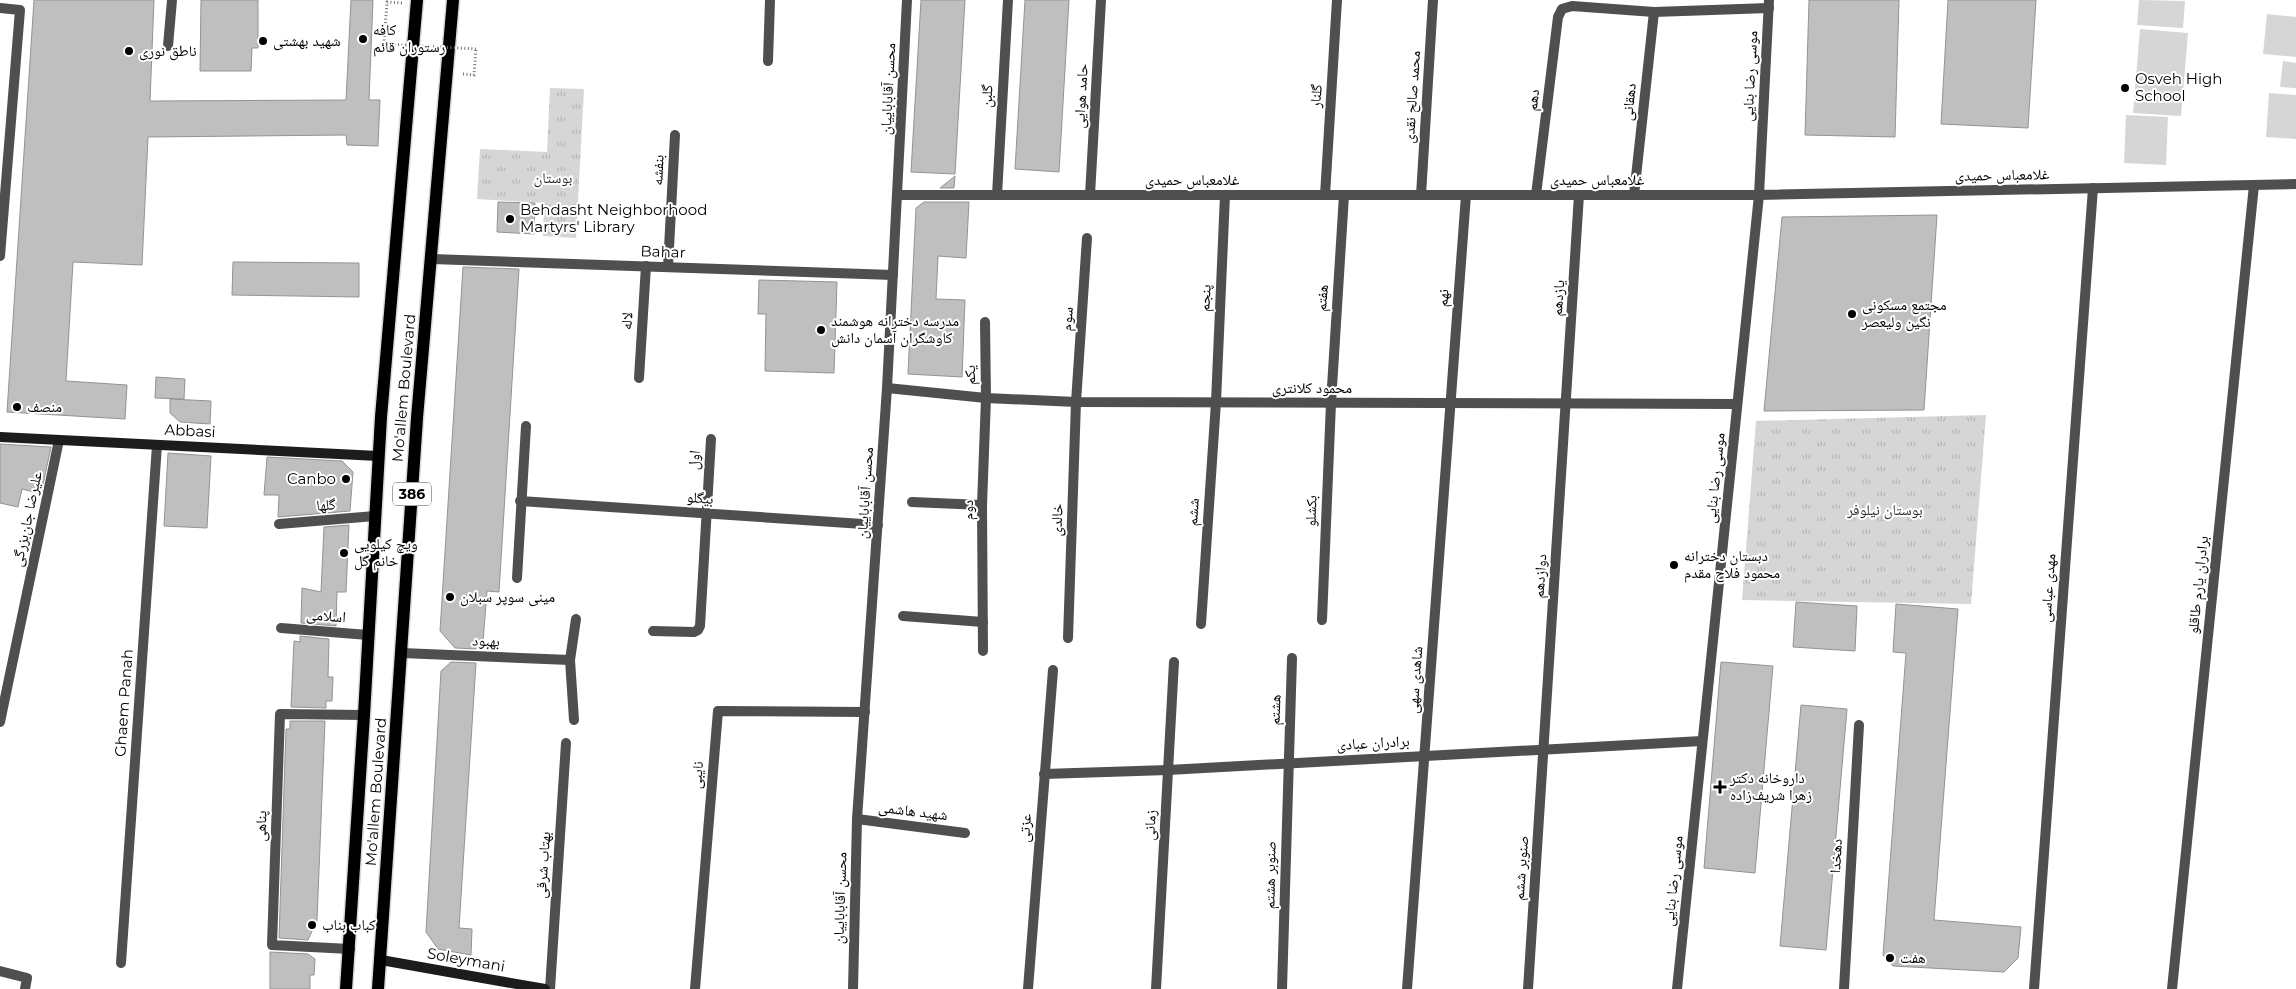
<svg xmlns="http://www.w3.org/2000/svg" width="2296" height="989" viewBox="0 0 2296 989" font-family="Montserrat,'Noto Naskh Arabic',sans-serif">
	<defs>
		<pattern id="grass-tufts" width="24" height="20" patternUnits="userSpaceOnUse" patternTransform="scale(1.25)"><rect width="24" height="20" fill="#d6d6d6"/><path d="M3 7l-1-3M5 7V3M7 7l1-3M15 17l-1-3M17 17v-4M19 17l1-3" fill="none" stroke="#b6b6b6"/></pattern>
	</defs>
	<rect width="100%" height="100%" fill="#fff"/>
	<g fill="url(#grass-tufts)">
		<path d="M550,88L584,89L576,238L543,236L544,203L477,199L480,149L547,152Z"/>
		<path d="M1986,415L1971,604L1742,600L1756,421Z"/>
	</g>
	<g fill="#d6d6d6">
		<path d="M2139,0L2185,1L2183,28L2137,25Z"/>
		<path d="M2267,14L2296,17V57L2263,54Z"/>
		<path d="M2140,29L2188,33L2181,116L2133,113Z"/>
		<path d="M2283,61L2296,63V88L2280,87Z"/>
		<path d="M2269,93L2296,95V139L2266,137Z"/>
		<path d="M2126,115L2168,117L2166,165L2124,163Z"/>
	</g>
	<g fill="#bfbfbf" stroke="#939393">
		<path d="M34,0H154L150,101L346,100L351,0H373L369,100H380L378,146L347,145L346,135L148,137L142,265L73,262L66,381L127,385L125,419L7,412Z"/>
		<path d="M201,0H258V48H252L251,71H200Z"/>
		<path d="M921,0H965L955,174L911,172Z"/>
		<path d="M1025,0H1069L1059,172L1015,169Z"/>
		<path d="M1809,0H1899L1895,137L1805,135Z"/>
		<path d="M1948,0H2036L2028,128L1941,124Z"/>
		<path d="M955,176L954,188H940Z"/>
		<path d="M498,202L535,203L534,234L497,232Z"/>
		<path d="M924,202H969L966,258L938,256L936,299L965,300L962,377L908,374L916,208Z"/>
		<path d="M1937,215L1924,410L1764,411L1782,217Z"/>
		<path d="M233,262L359,263V297L232,295Z"/>
		<path d="M463,267L519,269L499,592L487,591L483,642H477L476,649L455,648L440,631Z"/>
		<path d="M759,280L837,282L834,373L765,371L766,314H758Z"/>
		<path d="M156,377L185,379L184,399L155,398Z"/>
		<path d="M170,399L211,401L210,424L180,422L170,413Z"/>
		<path d="M0,444L51,447L41,494L22,489L18,507L0,503Z"/>
		<path d="M168,453L211,456L207,528L164,526Z"/>
		<path d="M267,457L342,461L353,472L350,511L278,517L279,495H264Z"/>
		<path d="M349,525L346,592H337L336,626L301,623L302,588L321,592L324,527Z"/>
		<path d="M1796,602L1857,606L1855,651L1793,647Z"/>
		<path d="M1896,604L1958,609L1934,920L2021,927L2018,958L2004,972L1893,966L1883,955L1906,653L1893,652Z"/>
		<path d="M300,636L329,639L328,677H333L332,701H326V708L291,707L294,641L300,642Z"/>
		<path d="M451,662L476,663L459,928L472,929L471,955L438,949L426,932L441,671Z"/>
		<path d="M1721,662L1773,666L1755,873L1704,868Z"/>
		<path d="M1801,705L1847,709L1826,950L1780,946Z"/>
		<path d="M290,721H325L317,920L308,940L279,938L286,729H290Z"/>
		<path d="M270,952L308,954L315,959L314,975H310V989H270Z"/>
	</g>
	<g fill="none" stroke-linecap="round" stroke-linejoin="round">
		<defs>
			<g id="primary">
				<path d="M346,989L364,715L381,417L417,0"/>
				<path d="M378,989L417,418L453,0"/>
			</g>
		</defs>
		<use href="#primary" stroke="#dbdbdb" stroke-width="15"/>
		<g stroke="#717171" stroke-width="3" stroke-dasharray="1 2.5" stroke-linecap="butt">
			<path d="M384,44L387,2L402,3"/>
			<path d="M463,74L474,75L476,49"/>
		</g>
		<g stroke="#4f4f4f" stroke-width="10">
			<path d="M168,46L172,0"/>
			<path d="M768,61L770,0"/>
		</g>
		<g stroke="#4f4f4f" stroke-width="10">
			<path d="M0,8L20,10L0,256"/>
			<path d="M898,195H1759L2296,184"/>
			<path d="M997,195L1008,0"/>
			<path d="M1090,195L1101,0"/>
			<path d="M1325,195L1337,0"/>
			<path d="M1421,195L1433,0"/>
			<path d="M1536,195L1558,17L1562,9L1572,6L1654,12L1769,8"/>
			<path d="M1634,195L1654,12"/>
			<path d="M432,259L893,275"/>
			<path d="M668,267L675,135"/>
			<path d="M639,378L646,266"/>
			<path d="M887,388L986,398L1076,402L1737,404"/>
			<path d="M520,501L878,525"/>
			<path d="M912,502L982,505"/>
			<path d="M279,524L375,516"/>
			<path d="M517,578L526,426"/>
			<path d="M903,616L983,622"/>
			<path d="M1322,620L1331,403L1344,195"/>
			<path d="M1201,624L1216,402L1225,195"/>
			<path d="M281,628L368,635"/>
			<path d="M653,631L694,632L698,630L700,626L711,439"/>
			<path d="M1068,638L1076,402L1087,238"/>
			<path d="M983,651L982,505L986,398L985,322"/>
			<path d="M402,653L570,660"/>
			<path d="M574,720L570,660L576,619"/>
			<path d="M0,722L59,440"/>
			<path d="M1044,774L1168,770L1702,741"/>
			<path d="M857,819L965,833"/>
			<path d="M350,949L272,945L280,714L364,715"/>
			<path d="M121,963L157,445"/>
			<path d="M0,971L27,978L25,989"/>
			<path d="M550,989L566,743"/>
			<path d="M695,989L718,711L865,712"/>
			<path d="M853,989L857,819L887,388L907,0"/>
			<path d="M1028,989L1053,670"/>
			<path d="M1156,989L1174,662"/>
			<path d="M1282,989L1292,658"/>
			<path d="M1407,989L1466,195"/>
			<path d="M1528,989L1579,195"/>
			<path d="M1677,989L1759,195L1769,0"/>
			<path d="M1844,989L1859,725"/>
			<path d="M2034,989L2093,188"/>
			<path d="M2172,989L2254,185"/>
		</g>
		<g stroke="#1c1c1c" stroke-width="10">
			<path d="M0,437L378,456"/>
			<path d="M381,960L545,989"/>
		</g>
		<use href="#primary" stroke="#000" stroke-width="12"/>
		<path stroke="#717171" stroke-width="3" stroke-dasharray="1 2.5" stroke-linecap="butt" d="M384,44L476,49"/>
	</g>
	<g fill="#000" stroke="#fff" stroke-width="2">
		<circle cx="363" cy="39" r="5"/>
		<circle cx="263" cy="41" r="5"/>
		<circle cx="129" cy="51" r="5"/>
		<circle cx="2125" cy="88" r="5"/>
		<circle cx="510" cy="219" r="5"/>
		<circle cx="1852" cy="314" r="5"/>
		<circle cx="821" cy="330" r="5"/>
		<circle cx="17" cy="407" r="5"/>
		<circle cx="346" cy="479" r="5"/>
		<circle cx="344" cy="553" r="5"/>
		<circle cx="1674" cy="565" r="5"/>
		<circle cx="450" cy="597" r="5"/>
		<path d="M1717.5 779.5h5v5h5v5h-5v5h-5v-5h-5v-5h5z"/>
		<circle cx="312" cy="925" r="5"/>
		<circle cx="1890" cy="958" r="5"/>
	</g>
	<g text-anchor="middle" stroke-width="4" stroke-linejoin="round" paint-order="stroke">
		<rect fill="#fff" stroke="#4c4c4c" stroke-width="1" x="393" y="482.5" width="38" height="23" rx="4"/>
		<g font-size="14" font-weight="bold" fill="#000">
			<text x="412" y="499">386</text>
		</g>
		<g font-size="15" fill="#000" stroke="#fff" text-anchor="start">
			<text x="373" y="35">کافه<tspan x="373" dy="17">رستوران قائم</tspan></text>
			<text x="273" y="46">شهید بهشتی</text>
			<text x="139" y="56">ناطق نوری</text>
			<text x="2135" y="84">Osveh High<tspan x="2135" dy="17">School</tspan></text>
			<text x="520" y="215">Behdasht Neighborhood<tspan x="520" dy="17">Martyrs' Library</tspan></text>
			<text x="1862" y="310">مجتمع مسکونی<tspan x="1862" dy="17">نگین ولیعصر</tspan></text>
			<text x="831" y="326">مدرسه دخترانه هوشمند<tspan x="831" dy="17">کاوشگران آسمان دانش</tspan></text>
			<text x="27" y="412">منصف</text>
			<text x="336" y="484" text-anchor="end">Canbo</text>
			<text x="354" y="549">ویچ کیلویی<tspan x="354" dy="17">خانم گل</tspan></text>
			<text x="1684" y="561">دبستان دخترانه<tspan x="1684" dy="17">محمود فلاح مقدم</tspan></text>
			<text x="460" y="602">مینی سوپر سبلان</text>
			<text x="1730" y="783">داروخانه دکتر<tspan x="1730" dy="17">زهرا شریف‌زاده</tspan></text>
			<text x="322" y="930">کباب بناب</text>
			<text x="1900" y="963">هفت</text>
		</g>
		<g font-size="15" fill="#000" stroke="#fff">
			<text transform="translate(1750 76) rotate(-87)" y="5">موسی رضا بنایی</text>
			<text transform="translate(888 89) rotate(-87)" y="5">محسن آقاباباییان</text>
			<text transform="translate(987 96) rotate(-87)" y="5">گلبن</text>
			<text transform="translate(1081 96) rotate(-87)" y="5">حامد هوایی</text>
			<text transform="translate(1316 96) rotate(-86)" y="5">گلنار</text>
			<text transform="translate(1412 97) rotate(-86)" y="5">محمد صالح نقدی</text>
			<text transform="translate(1533 100) rotate(-83)" y="5">دهم</text>
			<text transform="translate(1629 102) rotate(-84)" y="5">دهقانی</text>
			<text transform="translate(658 170) rotate(-87)" y="5">بنفشه</text>
			<text transform="translate(2002 175) rotate(-1)" y="5">غلامعباس حمیدی</text>
			<text x="1192" y="185">غلامعباس حمیدی</text>
			<text x="1597" y="185">غلامعباس حمیدی</text>
			<text transform="translate(663 252) rotate(2)" y="5">Bahar</text>
			<text transform="translate(1205 298) rotate(-87)" y="5">پنجم</text>
			<text transform="translate(1322 298) rotate(-86)" y="5">هفتم</text>
			<text transform="translate(1443 298) rotate(-86)" y="5">نهم</text>
			<text transform="translate(1558 298) rotate(-86)" y="5">یازدهم</text>
			<text transform="translate(1067 319) rotate(-86)" y="5">سوم</text>
			<text transform="translate(627 321) rotate(-86)" y="5">لاله</text>
			<text transform="translate(970 375) rotate(-91)" y="5">یکم</text>
			<text transform="translate(404 388) rotate(-85)" y="5">Mo'allem Boulevard</text>
			<text x="1312" y="393">محمود کلانتری</text>
			<text transform="translate(190 431) rotate(3)" y="5">Abbasi</text>
			<text transform="translate(694 460) rotate(-85)" y="5">اول</text>
			<text transform="translate(1715 478) rotate(-84)" y="5">موسی رضا بنایی</text>
			<text transform="translate(865 493) rotate(-86)" y="5">محسن آقاباباییان</text>
			<text transform="translate(700 498) rotate(4)" y="5">بیگلو</text>
			<text transform="translate(326 505) rotate(-5)" y="5">گلها</text>
			<text transform="translate(968 510) rotate(-90)" y="5">دوم</text>
			<text transform="translate(1311 511) rotate(-88)" y="5">بکشلو</text>
			<text transform="translate(1193 512) rotate(-86)" y="5">ششم</text>
			<text transform="translate(27 519) rotate(-78)" y="5">علیرضا جان‌بزرگی</text>
			<text transform="translate(1057 520) rotate(-88)" y="5">خالدی</text>
			<text transform="translate(1540 576) rotate(-86)" y="5">دوازدهم</text>
			<text transform="translate(2198 585) rotate(-84)" y="5">برادران یارم طاقلو</text>
			<text transform="translate(2048 588) rotate(-86)" y="5">مهدی عباسی</text>
			<text transform="translate(326 616) rotate(4)" y="5">اسلامی</text>
			<text transform="translate(486 641) rotate(2)" y="5">بهبود</text>
			<text transform="translate(1415 680) rotate(-86)" y="5">شاهدی سهی</text>
			<text transform="translate(124 703) rotate(-86)" y="5">Ghaem Panah</text>
			<text transform="translate(1275 710) rotate(-88)" y="5">هشتم</text>
			<text transform="translate(1373 743) rotate(-3)" y="5">برادران عبادی</text>
			<text transform="translate(697 775) rotate(-85)" y="5">نایبی</text>
			<text transform="translate(376 792) rotate(-86)" y="5">Mo'allem Boulevard</text>
			<text transform="translate(913 811) rotate(7)" y="5">شهید هاشمی</text>
			<text transform="translate(1150 825) rotate(-87)" y="5">زمانی</text>
			<text transform="translate(261 826) rotate(-88)" y="5">پناهی</text>
			<text transform="translate(1025 828) rotate(-86)" y="5">عزتی</text>
			<text transform="translate(1836 856) rotate(-87)" y="5">دهخدا</text>
			<text transform="translate(543 865) rotate(-86)" y="5">بهتاب شرقی</text>
			<text transform="translate(1521 868) rotate(-86)" y="5">صنوبر ششم</text>
			<text transform="translate(1270 875) rotate(-89)" y="5">صنوبر هشتم</text>
			<text transform="translate(1673 881) rotate(-84)" y="5">موسی رضا بنایی</text>
			<text transform="translate(840 898) rotate(-88)" y="5">محسن آقاباباییان</text>
			<text transform="translate(466 960) rotate(10)" y="5">Soleymani</text>
		</g>
		<g font-size="15" fill="#2d2d2d" stroke="#fff">
			<text x="553" y="183">بوستان</text>
			<text x="1885" y="515">بوستان نیلوفر</text>
		</g>
	</g>
</svg>
